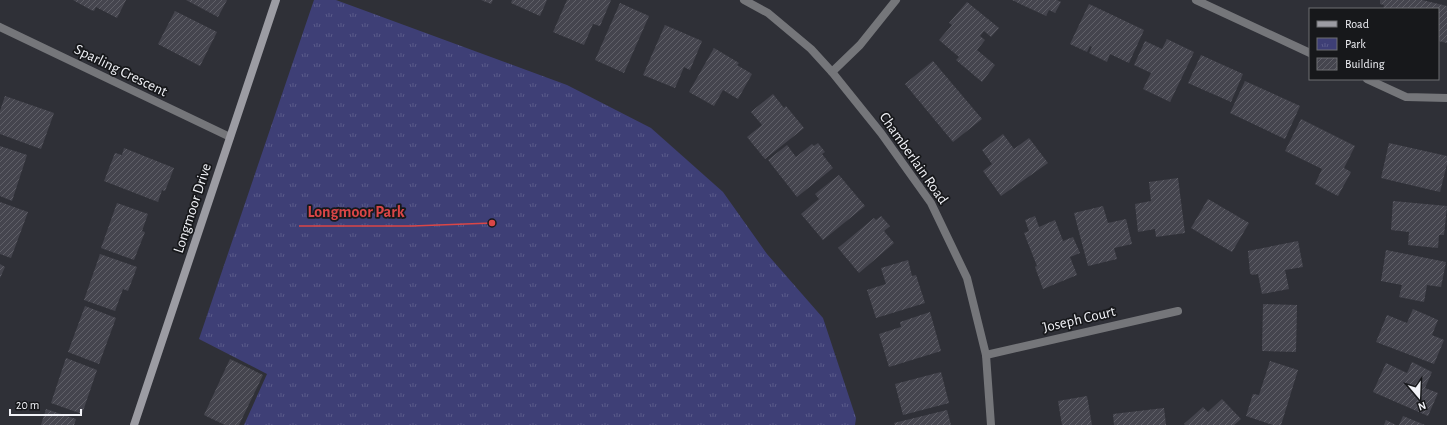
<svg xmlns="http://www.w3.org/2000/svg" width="1447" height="425" viewBox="0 0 1447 425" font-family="'Alegreya Sans',sans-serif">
	<defs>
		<pattern id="park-tufts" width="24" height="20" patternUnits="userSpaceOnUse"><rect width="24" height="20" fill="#3e3f76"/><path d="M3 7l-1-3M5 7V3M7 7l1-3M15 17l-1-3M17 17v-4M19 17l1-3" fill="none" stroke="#5a5b8a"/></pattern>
		<pattern id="building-hatch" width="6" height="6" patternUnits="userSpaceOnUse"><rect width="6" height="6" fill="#45454e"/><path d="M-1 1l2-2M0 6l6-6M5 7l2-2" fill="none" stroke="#606068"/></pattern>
	</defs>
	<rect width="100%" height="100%" fill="#2f3037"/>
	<path fill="url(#park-tufts)" d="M314,0H336L567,85L651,128L723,192L767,254L823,318L856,418L855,425H244L267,374L199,339Z"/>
	<g fill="url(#building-hatch)">
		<path d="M73,0H126L117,18L96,7L94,11L91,10Z"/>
		<path d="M186,0H227L218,17Z"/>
		<path d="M481,0H493L491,4Z"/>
		<path d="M512,0H547L540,16L511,3Z"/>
		<path d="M567,0H611L600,26L593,24L584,45L553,32Z"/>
		<path d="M1012,0H1057L1061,2L1055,13L1049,10L1046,16Z"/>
		<path d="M1380,0H1422L1447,6V43L1438,41V9H1383L1384,5L1380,4Z"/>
		<path d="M967,2L999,28L991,37L984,31L980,36L985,40L977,50L995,65L982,82L956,60L959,57L939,40L952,25L949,23Z"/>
		<path d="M620,3L649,16L624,73L595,60Z"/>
		<path d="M1089,4L1144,30L1129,63L1110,54L1107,62L1089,53L1092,47L1090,46L1087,52L1070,44Z"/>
		<path d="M175,11L217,32L200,66L158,44Z"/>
		<path d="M665,25L702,41L690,70L684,67L675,88L643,75Z"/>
		<path d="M1167,39L1194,52L1170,102L1143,89L1151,73L1134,65L1145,41L1162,49Z"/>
		<path d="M714,48L739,63L737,65L752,74L738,99L723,90L714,106L689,92Z"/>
		<path d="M1201,55L1243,74L1231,102L1188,83Z"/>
		<path d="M933,61L982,119L953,142L905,84Z"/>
		<path d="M1245,81L1300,106L1285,139L1230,113Z"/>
		<path d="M773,94L784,108L786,106L804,128L765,159L747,137L762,125L751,112Z"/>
		<path d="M5,96L54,113L41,149L0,134V111Z"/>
		<path d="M1301,119L1355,146L1344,168L1351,172L1338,196L1315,184L1322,169L1285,151Z"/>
		<path d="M1003,134L1014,149L1029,138L1048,163L1001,196L983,171L992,164L982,150Z"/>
		<path d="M818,143L825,152L822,154L833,168L797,197L768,160L787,145L796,157L812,144L814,146Z"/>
		<path d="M1389,143L1447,156V164L1440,192L1381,178Z"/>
		<path d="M0,146L27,155L12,201L0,196Z"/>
		<path d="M124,148L174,168L165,191L162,190L158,202L104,181L115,153L122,155Z"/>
		<path d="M839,175L865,206L823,240L801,214L819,199L815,194Z"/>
		<path d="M1178,178L1185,233L1156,237L1155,229L1138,232L1135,204L1151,201L1149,182Z"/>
		<path d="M1208,199L1249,223L1232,252L1191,228Z"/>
		<path d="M1393,201L1447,206L1444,235H1439L1438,248L1408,245L1409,232L1391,230Z"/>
		<path d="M0,202L28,212L11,258L0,254Z"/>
		<path d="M117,203L148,214L142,231L145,232L134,260L101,248Z"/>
		<path d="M1103,206L1108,223L1126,219L1132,244L1114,248L1117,259L1088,266L1074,213Z"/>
		<path d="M881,216L890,226L884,231L894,243L859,273L838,248L874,218L876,220Z"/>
		<path d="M1035,216L1039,227L1055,220L1063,241L1073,237L1080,253L1070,257L1077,275L1043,289L1035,267L1037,266L1024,233L1029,231L1025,220Z"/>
		<path d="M1298,241L1303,267L1285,270L1289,289L1262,294L1258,274L1252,275L1250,273L1248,251Z"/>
		<path d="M1386,250L1446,262L1441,287L1427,285L1424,302L1399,297L1402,285L1381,281Z"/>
		<path d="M100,254L137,267L128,291L123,289L115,311L84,300Z"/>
		<path d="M908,260L912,276L916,275L925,303L876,318L867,290L886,284L881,268Z"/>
		<path d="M0,264L5,267L0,278Z"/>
		<path d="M1263,304L1297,305L1296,352L1262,351Z"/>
		<path d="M85,306L116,318L99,364L68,352Z"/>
		<path d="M1413,309L1438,320L1432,335L1444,340L1434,364L1376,342L1387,315L1407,323Z"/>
		<path d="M930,312L941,351L889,367L879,334L901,327L900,322Z"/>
		<path d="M66,358L97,370L82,414L51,403Z"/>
		<path d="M230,359L263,375L239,425H225L204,415Z"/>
		<path d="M1270,361L1298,370L1281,425H1273L1246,416L1253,394L1259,395Z"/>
		<path d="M1412,362L1432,372L1425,388L1438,393L1428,416L1373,392L1386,363L1407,373Z"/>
		<path d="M941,372L949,403L903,415L895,384Z"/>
		<path d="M1087,396L1092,425H1062L1058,401Z"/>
		<path d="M1222,399L1241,419L1234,425H1185L1184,424L1203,407L1208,412Z"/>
		<path d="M1164,408L1166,425H1114L1113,414Z"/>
		<path d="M46,409L76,419L74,425H41Z"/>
		<path d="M947,410L951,425H895L894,423Z"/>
		<path d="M1403,416L1425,425H1399Z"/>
		<path d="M1386,420L1396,425H1384Z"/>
	</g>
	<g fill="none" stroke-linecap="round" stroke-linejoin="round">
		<g stroke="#75767a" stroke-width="8">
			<path d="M744,0L768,13L811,49L832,72L881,133L931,203L967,278L986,355L991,425"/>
			<path d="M1196,0L1310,53"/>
			<path d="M0,27L230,137"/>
			<path d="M832,72L860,45L896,0"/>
			<path d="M1367,79L1406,97L1447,98"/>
			<path d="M986,355L1178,311"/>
		</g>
		<path stroke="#9c9ca3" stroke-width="8" d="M134,425L276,0"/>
	</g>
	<g text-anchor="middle" stroke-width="3.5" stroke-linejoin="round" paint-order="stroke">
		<g font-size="15" fill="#f1f2f7" stroke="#17181b">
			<text transform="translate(121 70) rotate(26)" y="5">Sparling Crescent</text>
			<text transform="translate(914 158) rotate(55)" y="5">Chamberlain Road</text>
			<text transform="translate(192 208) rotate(-72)" y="5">Longmoor Drive</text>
			<text transform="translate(1079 319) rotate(-13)" y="5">Joseph Court</text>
		</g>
	</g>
	<path fill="none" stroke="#da4647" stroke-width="1.5" d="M492 223L412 226H299"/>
	<circle fill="#da4647" stroke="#17181b" stroke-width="1.5" cx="492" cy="223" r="4"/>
	<g font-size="16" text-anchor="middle" font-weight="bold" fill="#da4647" stroke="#17181b" stroke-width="3.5" stroke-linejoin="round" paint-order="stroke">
		<text x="356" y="217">Longmoor Park</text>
	</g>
	<rect x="1309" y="8" width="130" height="72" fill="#17181b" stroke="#6e6f73"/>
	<rect x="1317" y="21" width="20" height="6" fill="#9c9ca3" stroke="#6e6f73"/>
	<text x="1345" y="28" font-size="12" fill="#f1f2f7">Road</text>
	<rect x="1317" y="38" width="20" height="12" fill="url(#park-tufts)" stroke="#6e6f73"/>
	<text x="1345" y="48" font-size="12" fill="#f1f2f7">Park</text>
	<rect x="1317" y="58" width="20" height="12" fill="url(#building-hatch)" stroke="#6e6f73"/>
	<text x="1345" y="68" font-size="12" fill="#f1f2f7">Building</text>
	<g transform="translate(1419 397) rotate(161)" stroke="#17181b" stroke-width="3" paint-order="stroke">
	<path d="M0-3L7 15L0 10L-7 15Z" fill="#f1f2f7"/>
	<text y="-6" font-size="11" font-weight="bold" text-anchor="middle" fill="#f1f2f7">N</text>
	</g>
	<path d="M10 409v6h71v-6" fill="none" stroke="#f1f2f7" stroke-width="2"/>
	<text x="16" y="409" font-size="12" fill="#f1f2f7" stroke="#17181b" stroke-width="3" paint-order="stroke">20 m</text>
</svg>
